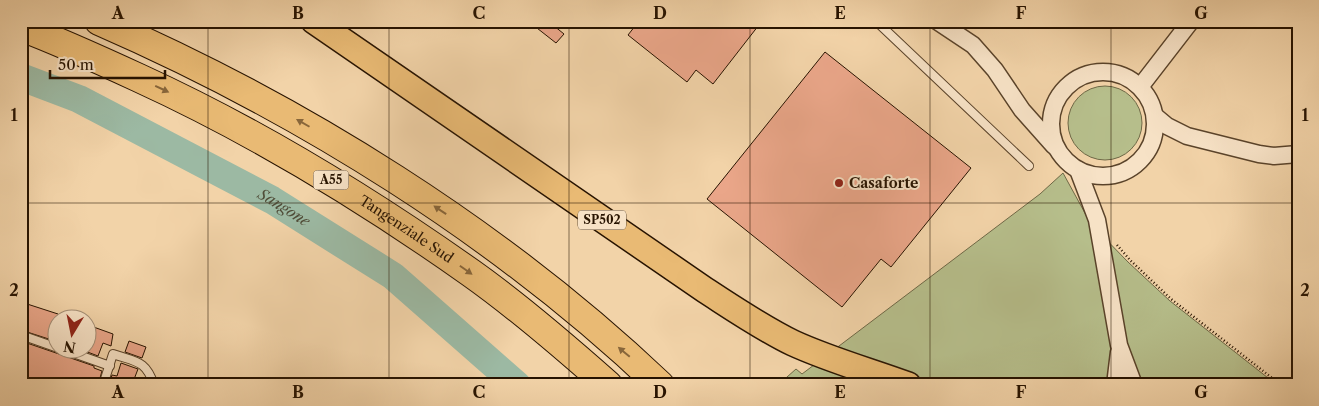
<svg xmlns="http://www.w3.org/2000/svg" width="1319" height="406" viewBox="0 0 1319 406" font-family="'Libre Caslon Text',serif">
	<rect width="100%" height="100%" fill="#f2d3a8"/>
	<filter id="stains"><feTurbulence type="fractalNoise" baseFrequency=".004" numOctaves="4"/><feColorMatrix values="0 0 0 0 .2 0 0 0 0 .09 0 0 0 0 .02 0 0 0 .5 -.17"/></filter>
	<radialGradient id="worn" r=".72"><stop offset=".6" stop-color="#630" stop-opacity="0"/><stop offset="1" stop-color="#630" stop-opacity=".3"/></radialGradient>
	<g fill="#b6be8b" stroke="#6e6846">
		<circle cx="1105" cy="123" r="37"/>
		<path d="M1063,173L1091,224L1128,262L1170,301L1277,385H778L796,369L802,374L1040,194Z"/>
	</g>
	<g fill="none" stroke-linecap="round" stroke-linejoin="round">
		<path stroke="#9cb9a3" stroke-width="28" id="s1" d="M21,77L79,99L272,200L393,276L517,385"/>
	</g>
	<g fill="#eaa689" stroke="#271300">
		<path d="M528,21H548L564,34L556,43Z"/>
		<path d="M639,21H762L713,84L696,70L687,82L628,35Z"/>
		<path d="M825,52L971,168L891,267L881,259L842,307L707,199Z"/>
		<path d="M21,302L58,314V342L21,330Z"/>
		<path d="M88,325L113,334L111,346L103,343L98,356L77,348H88Z"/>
		<path d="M21,341L94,366V368L102,371L98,385H21Z"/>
		<path d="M129,341L146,347L142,358L125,352Z"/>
		<path d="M121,363L138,369L133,382L136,383L135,385H109L112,375L117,376Z"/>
	</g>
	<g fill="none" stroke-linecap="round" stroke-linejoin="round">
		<defs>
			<g id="lane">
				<path d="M876,21L1029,166"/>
				<path d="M21,335L58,348"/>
				<path d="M59,348L110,366"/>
				<path d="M103,385L113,354C136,362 146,360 154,385"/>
			</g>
			<g id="street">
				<path d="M937,21L973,45L995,70L1022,110L1054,146"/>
				<circle cx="1103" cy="124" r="52"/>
				<path d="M1140,87L1191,21"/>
				<path d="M1155,116L1167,126L1187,136L1259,154L1274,156L1298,154"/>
				<path d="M1078,170L1097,220L1119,345L1134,385"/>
				<path d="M1115,385L1119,352"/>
			</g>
			<path id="primary" d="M314,21L705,290C733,308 762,328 793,343C830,360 870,371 908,385"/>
			<g id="highway">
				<path d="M99,21C301,109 500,233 660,385"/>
				<path id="s2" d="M21,27C61,42 100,60 139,78C257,132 365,198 471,273C519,307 564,346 608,385"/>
			</g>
		</defs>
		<use href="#lane" stroke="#5a432a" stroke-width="10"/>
		<use href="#street" stroke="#5a432a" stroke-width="19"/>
		<use href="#primary" stroke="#271300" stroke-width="28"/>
		<use href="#highway" stroke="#271300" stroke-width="30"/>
		<path stroke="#271300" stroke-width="2.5" stroke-dasharray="1 2.5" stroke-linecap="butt" d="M1117,245L1130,260L1171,299L1281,385"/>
		<use href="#lane" stroke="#f7e2c6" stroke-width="8"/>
		<use href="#street" stroke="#f7e2c6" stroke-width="16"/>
		<use href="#primary" stroke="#e9ba74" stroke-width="25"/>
		<use href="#highway" stroke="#e9ba74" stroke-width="28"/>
	</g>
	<defs><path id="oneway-solid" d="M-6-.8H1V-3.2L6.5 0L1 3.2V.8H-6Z" transform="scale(1.25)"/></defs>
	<g fill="#88663a">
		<use href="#oneway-solid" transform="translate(162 89) rotate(25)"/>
		<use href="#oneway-solid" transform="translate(303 123) rotate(-150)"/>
		<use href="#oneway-solid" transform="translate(440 210) rotate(-146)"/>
		<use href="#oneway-solid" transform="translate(466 270) rotate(35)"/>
		<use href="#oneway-solid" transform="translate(624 352) rotate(-140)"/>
	</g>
	<path fill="none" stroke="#271300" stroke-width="1" stroke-opacity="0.55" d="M208,21V385M389,21V385M569,21V385M750,21V385M930,21V385M1111,21V385M21,203H1298"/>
	<circle fill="#8f2418" stroke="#f7e2c6" stroke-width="2" cx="839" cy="183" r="5"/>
	<g text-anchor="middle" stroke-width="4" stroke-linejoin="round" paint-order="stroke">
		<g fill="#f7e2c6" stroke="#65513b" stroke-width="1">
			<rect x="313.5" y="170.5" width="35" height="19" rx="4"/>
			<rect x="578" y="210.5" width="48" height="19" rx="4"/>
		</g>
		<g font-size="12" font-weight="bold" fill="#271300">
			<text x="331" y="184">A55</text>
			<text x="602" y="224">SP502</text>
		</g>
		<g font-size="14" font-weight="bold" fill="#271300" stroke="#f7e2c6" text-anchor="start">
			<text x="849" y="188">Casaforte</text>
		</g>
		<g font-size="14" fill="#271300" stroke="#f7e2c6">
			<text dy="5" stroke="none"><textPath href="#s2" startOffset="436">Tangenziale Sud</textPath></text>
		</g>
		<g font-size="15" font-style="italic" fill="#504d39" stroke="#f7e2c6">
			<text dy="5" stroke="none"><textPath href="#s1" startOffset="294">Sangone</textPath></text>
		</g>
	</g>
	<rect width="1319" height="406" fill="none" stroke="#f2d3a8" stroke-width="55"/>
	<g transform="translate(72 334) rotate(190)"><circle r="24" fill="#f7e2c6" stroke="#a48f77"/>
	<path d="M0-4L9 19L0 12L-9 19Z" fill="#8f2418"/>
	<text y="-8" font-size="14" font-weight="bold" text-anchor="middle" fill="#271300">N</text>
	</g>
	<path d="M50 70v8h115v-8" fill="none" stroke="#271300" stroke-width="2.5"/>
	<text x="58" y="70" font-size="15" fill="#271300" stroke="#f7e2c6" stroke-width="4" paint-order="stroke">50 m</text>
	<rect x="28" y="28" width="1264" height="350" fill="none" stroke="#271300" stroke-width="2"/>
	<g font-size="16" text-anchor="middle" font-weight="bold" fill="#271300">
		<text x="118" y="19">A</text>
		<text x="298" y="19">B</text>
		<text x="479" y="19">C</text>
		<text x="660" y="19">D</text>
		<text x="840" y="19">E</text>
		<text x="1021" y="19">F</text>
		<text x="1201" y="19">G</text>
		<text x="14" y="121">1</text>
		<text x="1305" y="121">1</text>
		<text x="14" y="296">2</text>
		<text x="1305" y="296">2</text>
		<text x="118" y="398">A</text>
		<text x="298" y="398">B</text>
		<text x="479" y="398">C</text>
		<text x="660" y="398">D</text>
		<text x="840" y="398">E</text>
		<text x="1021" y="398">F</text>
		<text x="1201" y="398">G</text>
	</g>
	<rect width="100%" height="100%" filter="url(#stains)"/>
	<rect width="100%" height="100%" fill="url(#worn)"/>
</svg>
